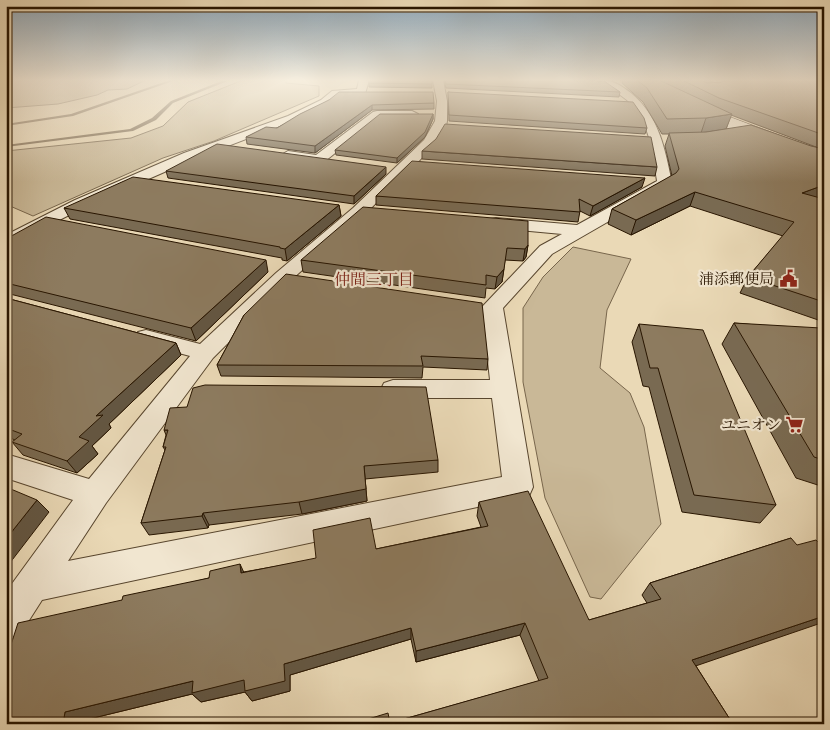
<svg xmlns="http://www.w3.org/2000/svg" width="830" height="730" viewBox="0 0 830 730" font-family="Alegreya,'Noto Serif JP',serif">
	<rect width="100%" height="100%" fill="#ead9b6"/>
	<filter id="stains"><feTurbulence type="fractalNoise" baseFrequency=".004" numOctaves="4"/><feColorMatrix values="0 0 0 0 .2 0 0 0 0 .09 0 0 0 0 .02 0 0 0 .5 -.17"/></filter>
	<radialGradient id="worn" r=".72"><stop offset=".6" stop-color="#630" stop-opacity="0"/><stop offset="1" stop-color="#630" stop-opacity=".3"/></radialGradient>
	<g fill="#c9b897" stroke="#78664c">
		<path d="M6,80H146L127,89L108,90L97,95L58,104L6,108Z"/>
		<path d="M243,80H286V83L319,86V96L214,141L163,158L33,216L10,206H6V151L131,138L163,126L188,102Z"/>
		<path d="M573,247L631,259L607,310L600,368L630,393L644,427L661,524L601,599L590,597L545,498L523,382V308L543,277Z"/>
	</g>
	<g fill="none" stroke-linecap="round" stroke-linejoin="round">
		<g fill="#756248" fill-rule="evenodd">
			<path d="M170,80H176L73,116L6,126V124L71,114Z"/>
			<path d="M224,80H230L173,103L156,120L133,131L6,147V145L130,129L152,118L171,101Z"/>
			<path d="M702,80H709L725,86L722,87Z"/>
		</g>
		<defs>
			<g id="street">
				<path d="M359,80H369L365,94L339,96L329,104L296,120L194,159L87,206L6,247V235L75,200L184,153L288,116L321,100L332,91L357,89Z"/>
				<path d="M433,80H443L447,101V121L446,126L434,146L365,214L290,281L213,358L106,503L68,561L502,477L492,398H393L384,395L381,389L384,383L393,380H490L482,307L540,246L562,234L496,228L490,227L488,223L490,219L496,218L577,225L657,181C653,153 650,122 628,101C619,93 608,88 599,80C613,80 620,85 631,93C659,116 665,149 672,183L670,186L552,254L503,308L533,487L529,496L42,600L19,636L6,641V592L73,500L6,478V454L89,479L190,356L138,342L135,337L138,332L146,330L200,344L276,273L353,208L424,140L435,121L437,101Z"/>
				<path d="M377,111H412L418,114L412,117H380L324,162L319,163L288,159L281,155L288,151L316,155L373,112Z"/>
			</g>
			<path id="secondary" d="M639,80H653L714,111L824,152V162C775,150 715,124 671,100C661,95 647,89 639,80Z"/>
		</defs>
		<use href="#street" stroke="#58462e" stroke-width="2"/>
		<use href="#secondary" stroke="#281500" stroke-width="1"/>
		<use href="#street" fill="#f1e6d0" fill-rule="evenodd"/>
		<use href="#secondary" fill="#f1e6d0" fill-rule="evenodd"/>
	</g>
	<g fill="#796a52" stroke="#281500" fill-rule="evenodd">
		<path d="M432,80V88L369,87V83Z"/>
		<path d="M444,80H598V82L620,92L619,97L446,88Z"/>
		<path d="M623,80H701L707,83L824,80V195L819,197L824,199V322L740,293L748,277L783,236L690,206L631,235L608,224L612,209L672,176L665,146L669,134H662L643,102L622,83ZM731,115L816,147L726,129Z"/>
		<path d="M448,92L647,128L645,134L449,121Z"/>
		<path d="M329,100L434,103V109L372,110L315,153L247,144L246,137L277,128Z"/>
		<path d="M433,114V119L425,137L397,163L336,155L335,150Z"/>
		<path d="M422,151L657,167L655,176L422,159Z"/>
		<path d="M166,171L386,174L354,204L168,178Z"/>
		<path d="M642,187L590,216L580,211L578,222L376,205V196Z"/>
		<path d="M339,205L341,216L287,261L282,260V258L70,219L64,208Z"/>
		<path d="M6,239L268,272L196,341L6,293Z"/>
		<path d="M528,245L526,257L523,261L505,260L502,282L495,289L486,288L485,298L303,272L301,260Z"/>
		<path d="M6,298L176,343L181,355L109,424L111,428L92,446L98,454L77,473L23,455L12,442L15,440L6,436Z"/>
		<path d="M244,315L488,359L487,370L423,367L422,378L221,376L217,365Z"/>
		<path d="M734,323L824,331V487L796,478L722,344Z"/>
		<path d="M639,324L776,505L760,523L682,512L649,387L643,386L632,342Z"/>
		<path d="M164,430L438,460V472L365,479L367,501L302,514L209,525L208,528L149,535L141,523L165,450L163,447L166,435Z"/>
		<path d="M479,502L589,620L647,603L642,595L650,583L791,538L696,666L731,721L727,724H352L390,723L539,681L520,635L416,662L411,639L290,675V691L252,701L245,692L201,702L192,694L81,721L6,724L122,600L209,578L376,549L481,527L477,516Z"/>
	</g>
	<g fill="#635642" stroke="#281500">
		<path d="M372,105V110L315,153V146Z"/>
		<path d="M433,114V119L425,137L397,163V158Z"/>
		<path d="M732,114L726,129L701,133L706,118Z"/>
		<path d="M386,167V174L354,204V196Z"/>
		<path d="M645,178L642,187L590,216L593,206Z"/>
		<path d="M824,185V195L795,207L802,193Z"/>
		<path d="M695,192L690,206L631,235L636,220Z"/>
		<path d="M339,205L341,216L287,261L285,249Z"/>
		<path d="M528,245L526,257L523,261L525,249Z"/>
		<path d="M266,260L268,272L196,341L191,328Z"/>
		<path d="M504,269L502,282L495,289L497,277Z"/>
		<path d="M176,343L181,355L109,424L111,428L92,446L98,454L77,473L67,461L79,437L96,416Z"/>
		<path d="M364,466L367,501L302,514L299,502Z"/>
		<path d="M37,500L49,512L6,568V539Z"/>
		<path d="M203,513L209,525L208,528L202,516Z"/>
		<path d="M240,564L246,577L241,573Z"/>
		<path d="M824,616V622L681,671L692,660Z"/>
		<path d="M525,623L520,635L416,662V651Z"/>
		<path d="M411,628V639L290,675V691L252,701L245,692L201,702L192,694L81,721L80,724H63L65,712L193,681L284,664Z"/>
	</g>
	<g fill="#8d7b5f" stroke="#281500">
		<path d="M369,80H432V84L369,83Z"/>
		<path d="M445,80H598V82L604,81L620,92L446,84Z"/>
		<path d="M637,80H659L732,114L706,118L667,119L647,88Z"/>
		<path d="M682,80H701L707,83L722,82L724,80H824V135L719,98Z"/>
		<path d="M339,92H433L434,103L372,105L315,146L246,137L266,127L277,128L300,114L329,100Z"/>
		<path d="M448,92L633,102L644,118L647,128L449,115Z"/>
		<path d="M380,114H433L425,132L397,158L335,150Z"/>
		<path d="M445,124L651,137L657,167L422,151L436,139Z"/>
		<path d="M751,125L811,146L824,149V185L802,193L824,199V302L748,277L794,222L695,192L636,220L612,209L676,173L679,169L669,133L706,132Z"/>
		<path d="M217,144L386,167L354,196L166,171Z"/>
		<path d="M412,161L645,178L593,206L579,199L580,212L376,196Z"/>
		<path d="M133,177L339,205L285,249L280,248V247L64,208Z"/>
		<path d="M363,207L528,221V245L525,249L507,248L504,269L497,277L486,275V285L301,260Z"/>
		<path d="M46,217L266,260L191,328L6,283V239Z"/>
		<path d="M286,274L482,303L488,359L421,356L423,366L217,365L244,315Z"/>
		<path d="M6,298L176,343L96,416L103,415L79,437L89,441L67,461L12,442L22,434L6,428Z"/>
		<path d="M734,323L821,328L824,331V460L814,457Z"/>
		<path d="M639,324L703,330L776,505L694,495L658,368H650Z"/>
		<path d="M205,385L426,387L438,460L364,466L366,489L299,502L203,513L202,516L141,523L166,447H163L168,430H164L170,408L187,407L193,388Z"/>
		<path d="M6,487L37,500L6,539Z"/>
		<path d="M528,491L589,620L661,599L650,583L791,538L797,545L816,540L824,548V616L692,660L731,721L724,724H352L388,713L390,723L548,678L525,623L416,651L411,628L284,664L285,681L245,691L244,680L192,693L193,681L65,712L63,724H6V660L18,623L122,600L123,596L209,578L210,571L240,564L241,573L316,558L313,530L370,518L376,549L488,526L479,502Z"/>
	</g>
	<linearGradient id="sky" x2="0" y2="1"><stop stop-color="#8ea8bb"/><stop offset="0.44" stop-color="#f6eede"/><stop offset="1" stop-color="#f6eede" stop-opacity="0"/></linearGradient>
	<rect width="830" height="182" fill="url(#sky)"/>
	<defs>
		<symbol id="civic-bare" viewBox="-9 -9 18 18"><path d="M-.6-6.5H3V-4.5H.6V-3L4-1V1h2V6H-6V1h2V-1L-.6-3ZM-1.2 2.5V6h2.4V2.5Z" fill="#8f2418" stroke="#f1e6d0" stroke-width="2.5" paint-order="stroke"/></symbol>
		<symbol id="supermarket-bare" viewBox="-9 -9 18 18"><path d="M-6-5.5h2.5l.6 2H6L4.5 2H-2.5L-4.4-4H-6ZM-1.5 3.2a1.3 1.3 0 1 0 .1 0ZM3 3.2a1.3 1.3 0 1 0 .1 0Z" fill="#8f2418" stroke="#f1e6d0" stroke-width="2.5" paint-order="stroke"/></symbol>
	</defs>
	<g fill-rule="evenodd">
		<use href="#civic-bare" x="776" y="266" width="25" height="25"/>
		<use href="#supermarket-bare" x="782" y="412" width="25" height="25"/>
	</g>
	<g text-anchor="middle" stroke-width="4.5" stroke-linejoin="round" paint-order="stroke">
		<g font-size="15" fill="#281500" stroke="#f1e6d0" text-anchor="end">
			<text x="774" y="284">浦添郵便局</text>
			<text x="781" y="430">ユニオン</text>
		</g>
		<g font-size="16" fill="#7a1f14" stroke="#f1e6d0">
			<text x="374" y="285">仲間三丁目</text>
		</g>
	</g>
	<rect width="830" height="730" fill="none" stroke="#ead9b6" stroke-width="25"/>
	<rect x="8" y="8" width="815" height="715" fill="none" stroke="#281500" stroke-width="2.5"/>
	<rect x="12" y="12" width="805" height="705" fill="none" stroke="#281500"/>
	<rect width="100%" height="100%" filter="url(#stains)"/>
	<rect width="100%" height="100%" fill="url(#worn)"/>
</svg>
